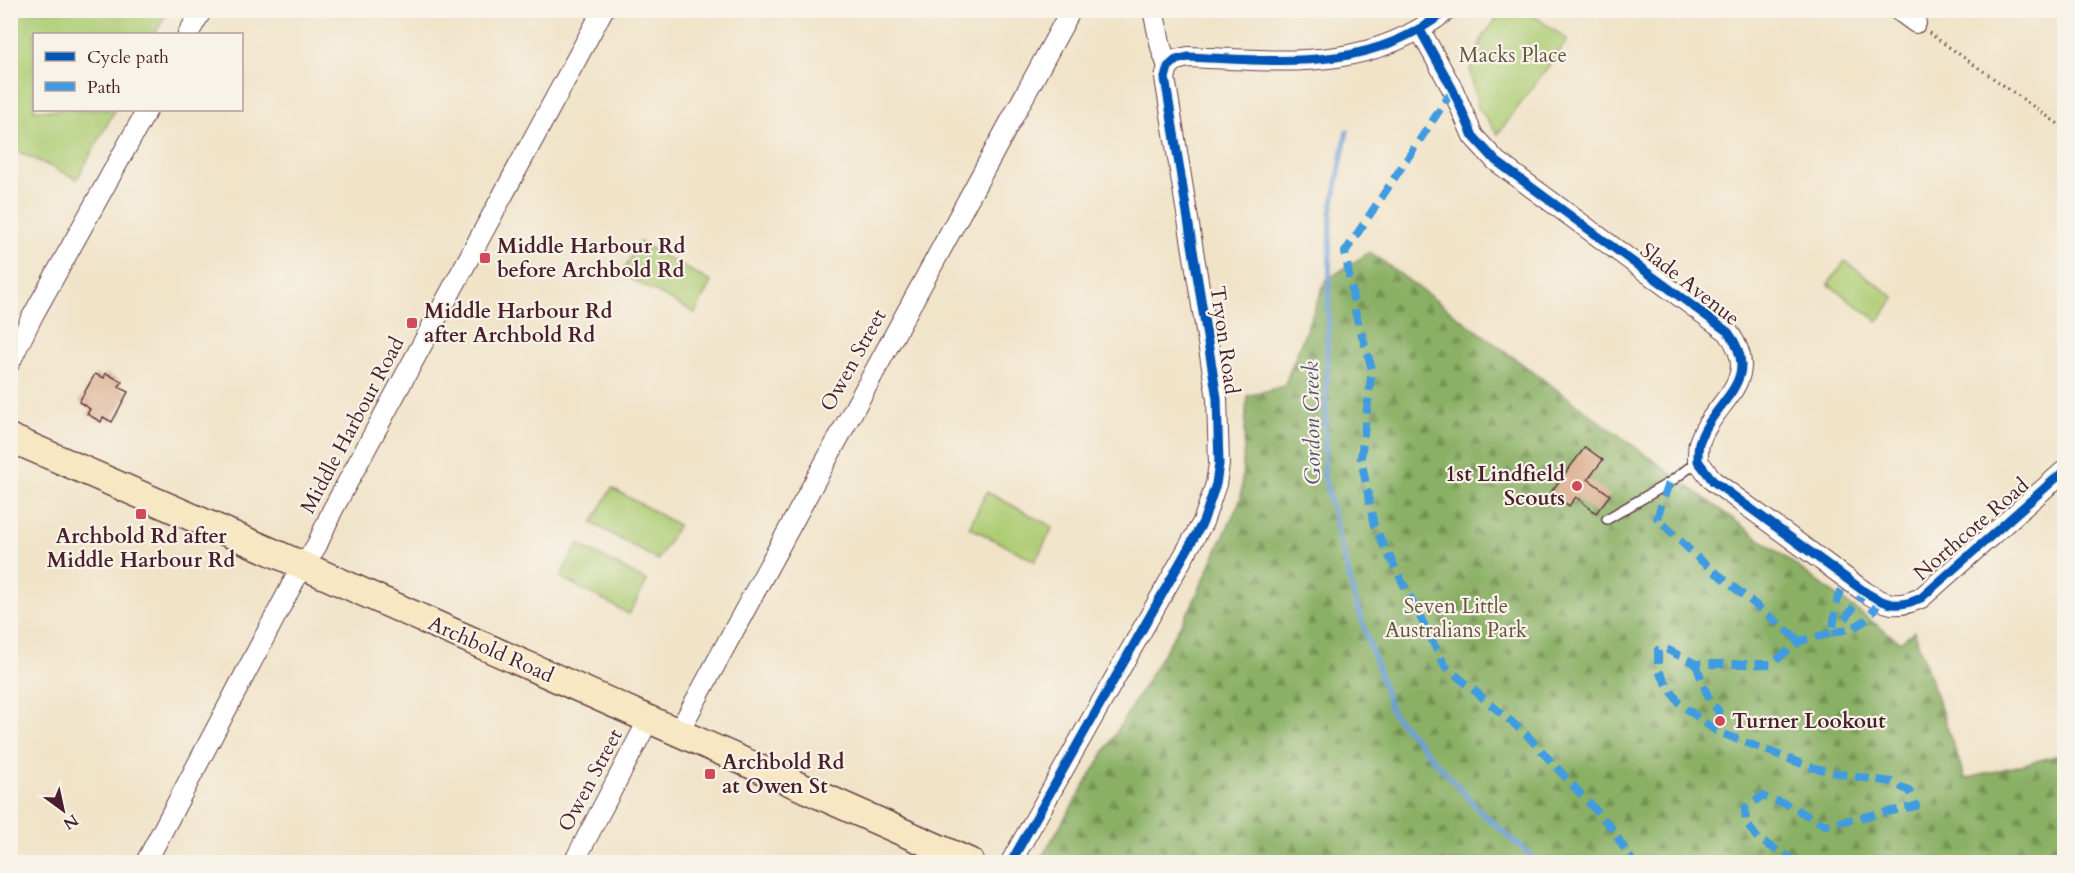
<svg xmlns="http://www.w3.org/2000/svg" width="2075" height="873" viewBox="0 0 2075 873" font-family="Cardo,serif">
	<defs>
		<pattern id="forest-firs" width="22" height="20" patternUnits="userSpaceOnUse" patternTransform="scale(1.5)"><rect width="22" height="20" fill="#8ab065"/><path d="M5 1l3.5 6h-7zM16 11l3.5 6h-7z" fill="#738f53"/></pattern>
	</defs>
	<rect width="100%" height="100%" fill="#f7f3e8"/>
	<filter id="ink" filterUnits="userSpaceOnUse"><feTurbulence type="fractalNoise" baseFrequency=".0167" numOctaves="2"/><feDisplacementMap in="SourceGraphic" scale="12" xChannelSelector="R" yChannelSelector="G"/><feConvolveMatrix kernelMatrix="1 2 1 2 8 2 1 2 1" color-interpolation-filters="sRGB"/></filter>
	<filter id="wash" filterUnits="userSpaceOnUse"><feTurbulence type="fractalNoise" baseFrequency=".008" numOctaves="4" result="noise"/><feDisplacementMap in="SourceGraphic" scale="24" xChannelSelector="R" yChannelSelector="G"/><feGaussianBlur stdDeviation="1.35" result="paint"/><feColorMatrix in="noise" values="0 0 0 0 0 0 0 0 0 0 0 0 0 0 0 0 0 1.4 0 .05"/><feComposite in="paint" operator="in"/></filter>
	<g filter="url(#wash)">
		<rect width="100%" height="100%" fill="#f0e3c8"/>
		<path fill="url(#forest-firs)" stroke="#6a6848" stroke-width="1.5" d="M1370,252L1900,642L1914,631L1965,779L2064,754V862H1051L1041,858L1190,609L1241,498L1247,396L1284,386L1326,280Z"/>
		<g fill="#adcc73" stroke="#7c764f" stroke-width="1.5">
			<path d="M10,11H168L155,34H34V110H115L77,179L11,148Z"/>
			<path d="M1500,11H1527L1568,40L1498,134L1478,107L1470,70L1482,38L1495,21Z"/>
			<path d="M639,242L711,282L695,313L622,274Z"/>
			<path d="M1845,261L1895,298L1878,321L1828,284Z"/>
			<path d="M612,488L678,525L658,560L592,523Z"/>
			<path d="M987,492L1053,527L1035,561L969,527Z"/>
			<path d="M578,544L647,581L629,614L560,577Z"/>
		</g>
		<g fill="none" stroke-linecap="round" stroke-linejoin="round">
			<path stroke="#6d9fd8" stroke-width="5" d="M1347,131L1331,213L1324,476L1353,593L1392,713L1481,812L1538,862"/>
		</g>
		<g id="blocks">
			<g fill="#d9a889">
				<path d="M106,373L122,382L119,387L128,392L112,422L103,417L101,422L87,414L90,409L79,402L95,374L104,378Z"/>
				<path d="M1585,447L1603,460L1588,479L1610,495L1596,513L1576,497L1569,506L1551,492Z"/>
			</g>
		</g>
	</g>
	<g filter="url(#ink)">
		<use href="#blocks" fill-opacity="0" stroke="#633c43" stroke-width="1.5"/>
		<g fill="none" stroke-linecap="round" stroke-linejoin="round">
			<defs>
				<path id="service" d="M1607,519L1669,483L1698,461"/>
				<g id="minor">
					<path d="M1153,10L1161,47L1168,67"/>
					<path d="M1898,10L1916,23"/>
					<path d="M1420,30L1453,90L1473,136L1496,161L1728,332C1765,382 1713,400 1699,443C1698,448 1698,456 1698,461L1713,481L1865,592C1886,605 1897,609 1921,598L2064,471"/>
					<path d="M188,34L202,10"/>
					<path d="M10,362L32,317L147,110"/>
					<path d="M678,733L1071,10"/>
					<path d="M146,862L294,581L317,545L332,511L603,10"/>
					<path d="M574,862L649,719"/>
					<path d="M1011,862L1203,522L1216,484L1219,464L1217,398L1165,78L1168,67L1176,60L1188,57C1281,61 1369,73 1447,10"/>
				</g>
				<path id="secondary" d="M10,438L304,566L970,862"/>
			</defs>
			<use href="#service" stroke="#633c43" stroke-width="12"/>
			<use href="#minor" stroke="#633c43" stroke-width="22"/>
			<use href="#secondary" stroke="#633c43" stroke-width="30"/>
			<path stroke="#633c43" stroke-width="3" stroke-dasharray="1.5 4.5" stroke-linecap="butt" d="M1929,33L2064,128"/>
			<use href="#service" stroke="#fff" stroke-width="9"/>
			<use href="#minor" stroke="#fff" stroke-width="20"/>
			<use href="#secondary" stroke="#f8e7c3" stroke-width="27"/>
			<g stroke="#409be1" stroke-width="8" stroke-dasharray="15 8" stroke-linecap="butt">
				<path d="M1453,90L1345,252L1356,315L1372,369L1361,458L1374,526L1445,666L1526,734L1610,826L1633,862"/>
				<path d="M1669,483L1657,518L1698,558L1800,641"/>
				<path d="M1845,619L1865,592"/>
				<path d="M1832,633C1861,626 1863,626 1880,601"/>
				<path d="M1696,664L1710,702L1718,710L1720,721"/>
				<path d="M1797,862L1758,839L1746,823L1745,808L1762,796L1788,805L1825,825L1916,806L1909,791L1892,782L1851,776L1810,767L1716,731L1679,703L1658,670V650L1666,649L1696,664H1771L1800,641L1832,633L1838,596L1848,580"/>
			</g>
			<defs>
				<g id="cycleway">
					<path d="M1420,30L1453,90L1473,136L1496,161L1728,332C1765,382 1713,400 1699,443C1698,448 1698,456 1698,461L1713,481L1865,592C1886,605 1897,609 1921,598L2064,471"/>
					<path d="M1011,862L1203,522L1216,484L1219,464L1217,398L1165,78L1168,67L1176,60L1188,57C1281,61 1369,73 1447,10"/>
				</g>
			</defs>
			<use href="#cycleway" stroke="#f7f3e8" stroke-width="13"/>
			<use href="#cycleway" stroke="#0057b8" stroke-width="9"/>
		</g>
	</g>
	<g fill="#d1495b" stroke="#f7f3e8" stroke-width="2">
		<rect x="479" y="252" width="12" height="12" rx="3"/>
		<rect x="406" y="317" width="12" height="12" rx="3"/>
		<circle cx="1577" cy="486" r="6"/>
		<rect x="135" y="508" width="12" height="12" rx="3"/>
		<circle cx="1720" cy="721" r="6"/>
		<rect x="704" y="768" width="12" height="12" rx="3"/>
	</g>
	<g text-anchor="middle" stroke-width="4.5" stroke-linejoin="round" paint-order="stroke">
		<g font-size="21" fill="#685341" stroke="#f7f3e8">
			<text x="1513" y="62">Macks Place</text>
			<text x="1456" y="613">Seven Little<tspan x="1456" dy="24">Australians Park</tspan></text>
		</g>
		<g font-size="21" font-weight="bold" fill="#4a1f2b" stroke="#f7f3e8" text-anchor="start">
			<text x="497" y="253">Middle Harbour Rd<tspan x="497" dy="24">before Archbold Rd</tspan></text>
			<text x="424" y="318">Middle Harbour Rd<tspan x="424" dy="24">after Archbold Rd</tspan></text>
			<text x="1565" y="481" text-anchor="end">1st Lindfield<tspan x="1565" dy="24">Scouts</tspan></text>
			<text x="141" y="543" text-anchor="middle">Archbold Rd after<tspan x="141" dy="24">Middle Harbour Rd</tspan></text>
			<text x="1732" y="728">Turner Lookout</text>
			<text x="722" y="769">Archbold Rd<tspan x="722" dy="24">at Owen St</tspan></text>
		</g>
		<g font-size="21" fill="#4a1f2b" stroke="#f7f3e8">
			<text transform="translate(1690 284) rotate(38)" y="7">Slade Avenue</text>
			<text transform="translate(1225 340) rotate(82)" y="7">Tryon Road</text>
			<text transform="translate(853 360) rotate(-61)" y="7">Owen Street</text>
			<text transform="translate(352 425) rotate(-62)" y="7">Middle Harbour Road</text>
			<text transform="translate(1971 529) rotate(-41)" y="7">Northcote Road</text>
			<text transform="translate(491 649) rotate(24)" y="7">Archbold Road</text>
			<text transform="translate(590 780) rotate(-62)" y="7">Owen Street</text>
		</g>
		<g font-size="22" font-style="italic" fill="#585270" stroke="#f7f3e8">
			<text transform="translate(1311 423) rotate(-91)" y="8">Gordon Creek</text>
		</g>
	</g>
	<rect width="2075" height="873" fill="none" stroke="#f7f3e8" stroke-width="36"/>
	<rect x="33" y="33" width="210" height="78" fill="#f7f3e8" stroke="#b29e9c" stroke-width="1.5"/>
	<rect x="45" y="52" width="30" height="9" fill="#0057b8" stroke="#b29e9c" stroke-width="1.5"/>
	<text x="87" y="63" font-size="18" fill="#4a1f2b">Cycle path</text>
	<rect x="45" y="82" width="30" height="9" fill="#409be1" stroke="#b29e9c" stroke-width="1.5"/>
	<text x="87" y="93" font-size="18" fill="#4a1f2b">Path</text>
	<g transform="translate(63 810) rotate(147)" stroke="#f7f3e8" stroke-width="4.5" paint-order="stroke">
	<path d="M0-4.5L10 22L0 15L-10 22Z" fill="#4a1f2b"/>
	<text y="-9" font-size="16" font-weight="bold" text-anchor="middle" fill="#4a1f2b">N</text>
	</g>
</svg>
